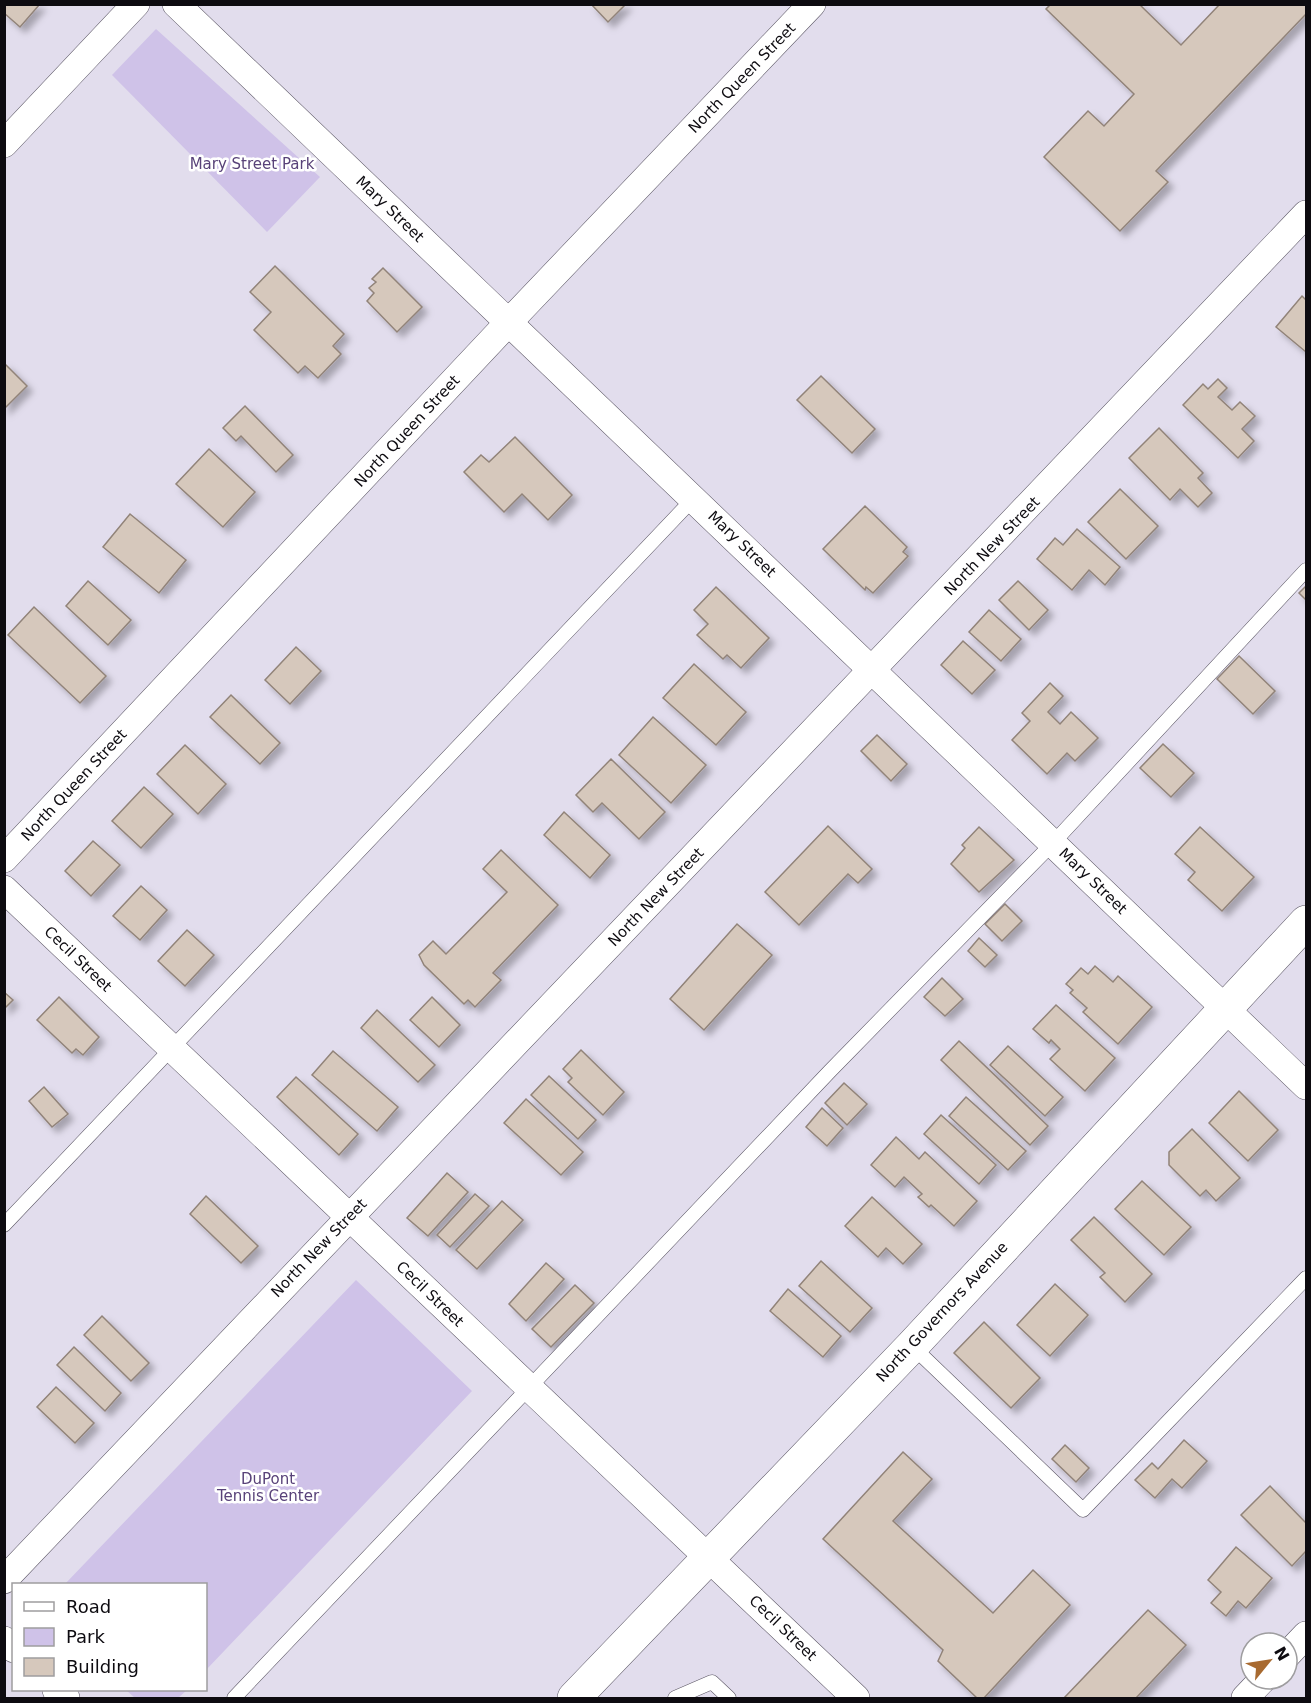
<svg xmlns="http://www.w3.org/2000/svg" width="1311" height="1703" viewBox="0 0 1311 1703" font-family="'DejaVu Sans',sans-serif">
	<defs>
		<filter id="shadow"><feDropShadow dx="5.5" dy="5.5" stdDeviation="3" flood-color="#0004"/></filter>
	</defs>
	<rect width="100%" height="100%" fill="#e2dded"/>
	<g fill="#cfc2e8">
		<path d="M156,29L320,177L267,232L112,75Z"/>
		<path d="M356,1280L472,1391L206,1670V1584H65Z"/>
		<path d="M126,1690H187L178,1698H135Z"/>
	</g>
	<g fill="#d6c8bc" stroke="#918379" stroke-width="1.5" filter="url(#shadow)">
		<path d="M4,4H40L20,27L4,13Z"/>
		<path d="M591,4H626L608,22Z"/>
		<path d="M1051,4H1139L1181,45L1220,4H1306V14L1156,171L1168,182L1120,231L1044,157L1088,111L1104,126L1134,94L1046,9Z"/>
		<path d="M275,266L344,334L333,346L341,354L318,378L305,366L298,373L254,330L271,312L250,292Z"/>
		<path d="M383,268L422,307L397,332L367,301L374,293L369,288L376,282L372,279Z"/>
		<path d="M1302,296L1306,300V352L1276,327Z"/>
		<path d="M4,363L27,386L4,409Z"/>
		<path d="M821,376L875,429L852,453L797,400Z"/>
		<path d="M1218,379L1227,388L1218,397L1232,410L1240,402L1255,416L1242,429L1254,441L1238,458L1183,405L1203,384L1208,389Z"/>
		<path d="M245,406L293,455L276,472L241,436L236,441L223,428Z"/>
		<path d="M1159,428L1203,473L1198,478L1212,493L1198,507L1180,489L1170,500L1129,458Z"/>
		<path d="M515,437L572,495L548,520L522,494L504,512L464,472L481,455L489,462Z"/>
		<path d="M209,449L255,492L223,527L176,484Z"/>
		<path d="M1120,489L1158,526L1126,559L1088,522Z"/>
		<path d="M865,506L907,547L903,552L908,556L873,593L866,587L865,590L823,549Z"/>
		<path d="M130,514L186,560L159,593L103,547Z"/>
		<path d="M1077,529L1120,567L1105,585L1089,570L1072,590L1037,559L1055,538L1063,545Z"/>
		<path d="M88,581L131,620L108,645L66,606Z"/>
		<path d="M1018,581L1048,610L1029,630L999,600Z"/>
		<path d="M1306,586V600L1299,593Z"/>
		<path d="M716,587L769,638L741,668L727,655L723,659L697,635L708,624L694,610Z"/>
		<path d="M34,607L106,676L80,703L8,635Z"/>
		<path d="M989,610L1021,639L1001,661L969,632Z"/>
		<path d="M963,641L995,670L972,694L941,665Z"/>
		<path d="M296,647L321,671L290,704L265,680Z"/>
		<path d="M1239,656L1275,691L1253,714L1217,679Z"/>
		<path d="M694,664L746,712L716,745L663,698Z"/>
		<path d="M1050,683L1063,696L1048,712L1060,724L1071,712L1098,738L1075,761L1067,753L1047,774L1012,740L1030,721L1022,713Z"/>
		<path d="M231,695L280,743L260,764L210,717Z"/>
		<path d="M653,717L706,765L671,803L619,755Z"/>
		<path d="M877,735L907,764L891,781L861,751Z"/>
		<path d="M1163,744L1194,773L1171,797L1140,768Z"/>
		<path d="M185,745L226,784L198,814L157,774Z"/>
		<path d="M611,759L665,812L639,839L602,803L593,812L576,795Z"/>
		<path d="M144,787L173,814L141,848L112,821Z"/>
		<path d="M564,812L610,855L590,878L544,835Z"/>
		<path d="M828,826L872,869L858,883L848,874L799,925L765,892Z"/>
		<path d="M979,827L1014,860L979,892L951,864L965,848L962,845Z"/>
		<path d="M1200,827L1254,877L1222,911L1188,880L1195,872L1175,854Z"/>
		<path d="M93,841L120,865L91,896L65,871Z"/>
		<path d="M501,850L558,905L493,973L501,980L475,1007L468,1000L464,1004L424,965L419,955L433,941L446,954L507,892L483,869Z"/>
		<path d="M141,886L167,910L140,940L113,916Z"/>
		<path d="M1005,904L1022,921L1002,941L985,924Z"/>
		<path d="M737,924L772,955L704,1030L670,999Z"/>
		<path d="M187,930L214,955L185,986L158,961Z"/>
		<path d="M979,938L997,955L985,967L968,951Z"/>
		<path d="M1095,966L1113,982L1118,976L1152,1007L1118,1044L1083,1012L1087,1008L1070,993L1073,990L1066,984L1081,968L1088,974Z"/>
		<path d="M942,978L963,999L945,1016L924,997Z"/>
		<path d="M4,992L13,1000L4,1009Z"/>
		<path d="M59,997L99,1037L83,1055L76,1049L72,1053L37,1020Z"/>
		<path d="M432,997L460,1025L439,1047L410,1020Z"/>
		<path d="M1056,1005L1115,1058L1085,1091L1050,1059L1060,1049L1051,1040L1049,1043L1033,1029Z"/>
		<path d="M377,1010L435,1065L418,1082L361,1028Z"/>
		<path d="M959,1041L1048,1126L1030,1145L941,1060Z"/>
		<path d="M1008,1046L1063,1097L1045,1116L990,1065Z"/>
		<path d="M581,1050L624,1092L603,1115L568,1082L572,1078L563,1069Z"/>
		<path d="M333,1051L398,1107L377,1131L312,1075Z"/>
		<path d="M549,1076L596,1120L578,1139L531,1095Z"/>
		<path d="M296,1077L358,1134L339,1155L277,1097Z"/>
		<path d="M844,1083L867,1104L847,1125L825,1103Z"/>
		<path d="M44,1087L68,1114L52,1127L29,1101Z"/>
		<path d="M1239,1091L1278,1130L1248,1161L1209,1123Z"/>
		<path d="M966,1097L1026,1151L1008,1170L949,1116Z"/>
		<path d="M526,1099L583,1152L561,1175L504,1123Z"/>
		<path d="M822,1108L843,1128L827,1146L806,1127Z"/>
		<path d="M941,1115L996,1165L979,1184L924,1134Z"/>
		<path d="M1192,1129L1240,1178L1216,1201L1206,1190L1200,1196L1169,1165V1152Z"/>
		<path d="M896,1137L919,1159L925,1152L977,1201L954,1226L931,1205L929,1207L918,1197L922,1194L904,1177L895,1187L871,1165Z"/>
		<path d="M447,1173L468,1192L428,1236L407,1218Z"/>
		<path d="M1142,1181L1191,1227L1164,1255L1115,1209Z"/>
		<path d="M475,1194L489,1206L450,1247L437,1235Z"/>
		<path d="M206,1196L258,1246L241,1263L190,1214Z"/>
		<path d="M872,1197L922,1244L903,1264L886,1248L878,1257L845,1226Z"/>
		<path d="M502,1201L523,1220L477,1269L456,1250Z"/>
		<path d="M1094,1217L1152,1274L1125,1302L1100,1277L1105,1273L1071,1240Z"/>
		<path d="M821,1261L872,1308L850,1332L799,1286Z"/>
		<path d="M546,1263L564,1279L526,1321L509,1304Z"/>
		<path d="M1055,1284L1088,1315L1050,1356L1017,1325Z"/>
		<path d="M575,1285L594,1303L551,1347L532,1329Z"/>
		<path d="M788,1289L841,1336L823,1357L770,1311Z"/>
		<path d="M102,1316L149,1363L131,1381L84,1335Z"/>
		<path d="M984,1322L1040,1378L1011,1408L954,1353Z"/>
		<path d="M74,1347L121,1393L105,1411L57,1365Z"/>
		<path d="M56,1387L94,1423L75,1443L37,1407Z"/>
		<path d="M1184,1440L1207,1461L1182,1488L1172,1479L1155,1498L1135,1480L1152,1463L1158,1469Z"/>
		<path d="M1065,1445L1089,1468L1076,1482L1052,1459Z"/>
		<path d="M903,1452L932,1479L893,1521L993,1613L1033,1570L1070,1605L984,1698H977L938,1661L943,1650L823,1539Z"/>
		<path d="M1270,1486L1306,1523V1551L1292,1566L1241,1515Z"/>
		<path d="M1236,1547L1272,1578L1246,1608L1238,1601L1226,1616L1211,1603L1221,1592L1208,1580Z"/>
		<path d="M1148,1610L1186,1645L1136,1698H1064Z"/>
	</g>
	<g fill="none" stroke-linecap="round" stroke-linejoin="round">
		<defs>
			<g id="lane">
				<path d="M4,1225L694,498"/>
				<path d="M912,1346L1083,1510L1306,1278"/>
				<path d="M234,1698L830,1071L1053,843L1306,570"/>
				<path d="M675,1698L712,1682L729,1698"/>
			</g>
			<g id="street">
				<path d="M176,4L1306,1086"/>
				<path d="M4,144L136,4"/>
				<path d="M4,859L508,323L812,4"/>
				<path d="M4,889L856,1698"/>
				<path d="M4,1580L1306,214"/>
				<path d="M4,1640L14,1649"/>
				<path d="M1287,1655L1306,1635"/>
				<path d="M56,1690L66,1698"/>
				<path d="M1245,1698L1263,1679"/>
			</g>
			<path id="secondary" d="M574,1698L912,1346L1306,922"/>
		</defs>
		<use href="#lane" stroke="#5b5664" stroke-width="15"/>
		<use href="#street" stroke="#5b5664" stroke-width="28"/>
		<use href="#secondary" stroke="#5b5664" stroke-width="34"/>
		<use href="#lane" stroke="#fff" stroke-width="14"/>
		<use href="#street" stroke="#fff" stroke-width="27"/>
		<use href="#secondary" stroke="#fff" stroke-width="33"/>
	</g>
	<g text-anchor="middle" stroke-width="5" stroke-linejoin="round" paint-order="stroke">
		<g font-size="15" fill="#0d0b10" stroke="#fff">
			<text transform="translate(742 78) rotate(-46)" y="5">North Queen Street</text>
			<text transform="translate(390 209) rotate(44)" y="5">Mary Street</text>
			<text transform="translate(407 431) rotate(-47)" y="5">North Queen Street</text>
			<text transform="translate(742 544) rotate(44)" y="5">Mary Street</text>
			<text transform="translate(992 546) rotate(-46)" y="5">North New Street</text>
			<text transform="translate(74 785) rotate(-47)" y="5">North Queen Street</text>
			<text transform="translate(1093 881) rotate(44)" y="5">Mary Street</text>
			<text transform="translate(656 897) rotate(-46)" y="5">North New Street</text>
			<text transform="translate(78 959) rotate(44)" y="5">Cecil Street</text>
			<text transform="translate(319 1248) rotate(-46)" y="5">North New Street</text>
			<text transform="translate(430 1294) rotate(44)" y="5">Cecil Street</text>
			<text transform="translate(942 1312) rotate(-47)" y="5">North Governors Avenue</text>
			<text transform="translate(783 1628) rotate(44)" y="5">Cecil Street</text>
		</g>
		<g font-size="15" fill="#584279" stroke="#fff">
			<text x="252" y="169">Mary Street Park</text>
			<text x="268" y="1484">DuPont<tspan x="268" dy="17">Tennis Center</tspan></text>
		</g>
	</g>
	<rect width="1311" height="1703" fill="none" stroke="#0d0b10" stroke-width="12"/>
	<rect x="12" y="1583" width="195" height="108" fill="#ffffff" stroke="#9e9d9f" stroke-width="1.5"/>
	<rect x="24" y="1602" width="30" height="9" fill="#ffffff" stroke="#9e9d9f" stroke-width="1.5"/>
	<text x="66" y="1613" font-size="18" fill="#0d0b10">Road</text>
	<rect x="24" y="1628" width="30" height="18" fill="#cfc2e8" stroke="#9e9d9f" stroke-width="1.5"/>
	<text x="66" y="1643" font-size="18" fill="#0d0b10">Park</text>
	<rect x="24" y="1658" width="30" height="18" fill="#d6c8bc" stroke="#9e9d9f" stroke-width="1.5"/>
	<text x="66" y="1673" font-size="18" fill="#0d0b10">Building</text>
	<g transform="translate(1269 1661) rotate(60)"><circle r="28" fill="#ffffff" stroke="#9e9d9f" stroke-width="1.5"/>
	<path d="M0-4.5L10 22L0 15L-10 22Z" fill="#a86a30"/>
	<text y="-9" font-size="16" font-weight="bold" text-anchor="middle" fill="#0d0b10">N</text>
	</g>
</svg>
